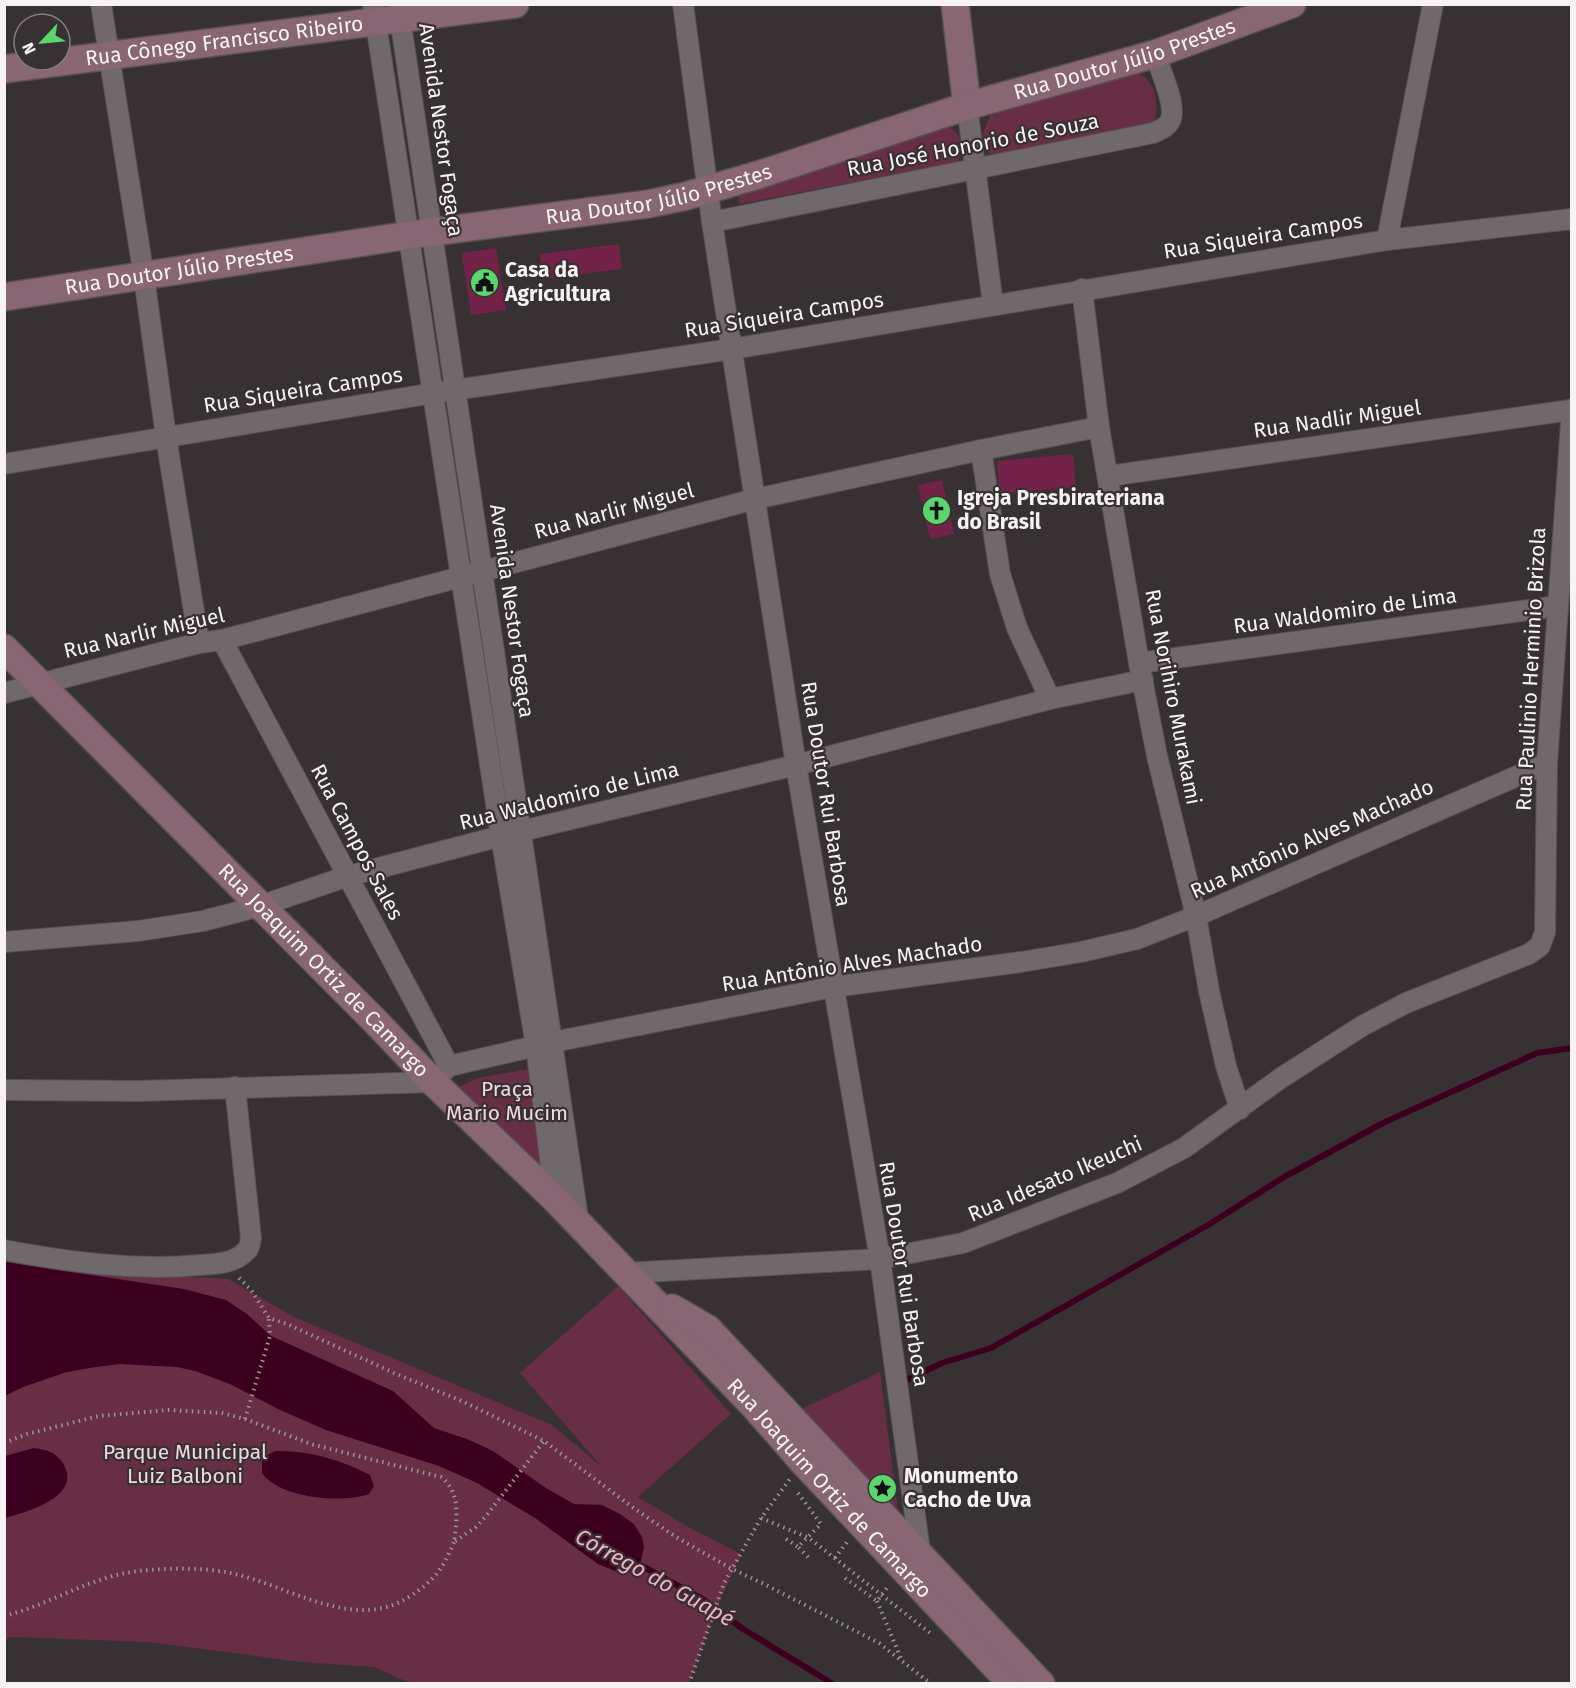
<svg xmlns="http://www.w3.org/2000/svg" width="1576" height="1688" viewBox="0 0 1576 1688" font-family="'Fira Sans',sans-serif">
	<rect width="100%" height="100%" fill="#383133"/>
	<g fill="#672e45">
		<path d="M1136,70C1139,73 1145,76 1148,80C1156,91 1160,112 1153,124L993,156C976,140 983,133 991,114Z"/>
		<path d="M950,127L961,138V152L958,162L740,204L737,194L760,185Z"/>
		<path d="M529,1069L541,1153L539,1168L456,1088L478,1078Z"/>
		<path d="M5,1257L117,1273L228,1279L292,1316L552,1425L603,1468L520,1373L618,1286L731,1414L638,1497L690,1528L741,1554L716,1609L689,1683H410L374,1667L301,1662L148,1642L11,1637L5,1639Z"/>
		<path d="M880,1372L900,1525L793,1413Z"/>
	</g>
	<g fill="#3c001e">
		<path d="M5,1262L184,1289L226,1300L247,1314L271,1336L393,1391L434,1428L467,1439L493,1451L546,1488L574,1504L602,1505L620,1514L634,1524L642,1537L644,1547L640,1564L634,1570L625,1572L615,1571L598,1564L535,1518L477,1483L439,1466L326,1430L278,1409L230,1384L195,1371L177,1367L120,1364L96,1367L67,1372L23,1387L5,1396Z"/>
		<path d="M34,1448C48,1450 56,1452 64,1465C81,1497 27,1512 5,1518V1456Z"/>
		<path d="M276,1451C308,1450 342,1460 370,1475L374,1486L369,1494C342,1504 279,1498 262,1473V1457Z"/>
	</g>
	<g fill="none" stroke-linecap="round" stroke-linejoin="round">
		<g stroke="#3c001e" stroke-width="6">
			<path d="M909,1379L942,1363L991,1348L1208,1225L1284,1177L1383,1123L1537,1053L1572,1048"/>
			<path d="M635,1562L704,1600L743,1629L833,1684"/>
		</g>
	</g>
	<g fill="#732347">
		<path d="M619,244L622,269L543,279L540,254Z"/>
		<path d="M496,248L506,310L471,315L462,253Z"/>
		<path d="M1073,454L1076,487L1000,494L997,461Z"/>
		<path d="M942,480L954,534L930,539L918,485Z"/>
	</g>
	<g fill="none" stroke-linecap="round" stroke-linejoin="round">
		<defs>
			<g id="minor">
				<path d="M101,4L144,277L166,437L199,643"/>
				<path d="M373,4L501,836L536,1046L555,1199"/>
				<path d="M398,4L579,1225"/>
				<path d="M683,4L712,222L796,765L880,1259L921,1559"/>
				<path d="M967,106L993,305"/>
				<path d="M712,222L1153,133C1160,130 1168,127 1171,119C1176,103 1160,70 1155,54"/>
				<path d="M1387,240L1433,4"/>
				<path d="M1082,289L1099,427L1139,663L1157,756L1196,916L1209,991L1226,1066L1240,1109"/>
				<path d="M981,450L1000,574L1017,628L1050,699"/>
				<path d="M4,464L434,393L732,349L1387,240L1572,219"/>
				<path d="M1109,476L1571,410"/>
				<path d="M222,640L449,1066"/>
				<path d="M1139,663L1558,606"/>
				<path d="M4,693L199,643L222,640L755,499L981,450L1099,427"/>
				<path d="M4,942L138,931L203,921L260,906L348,876L501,836L796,765L1050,699L1143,680"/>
				<path d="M4,1090L138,1091L433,1082L449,1066L553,1042L833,987L1021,962L1081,952L1137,939L1196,916L1547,763"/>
				<path d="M4,1250C69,1262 133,1271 199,1265C215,1264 234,1264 246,1251C250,1248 250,1243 251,1238L235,1087"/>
				<path d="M625,1273L880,1259L963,1243L1117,1183L1184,1148L1281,1078L1362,1026L1406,1003L1529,954L1540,946L1545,932L1547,763L1572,409"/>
			</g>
			<g id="secondary">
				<path d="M955,4L967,106"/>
				<path id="s1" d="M4,69L515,4"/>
				<path id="s2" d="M4,297L410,235L648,204L686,196L758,175L967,106L1155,54L1292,4"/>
				<path id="s3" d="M4,648L376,1022L433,1082L555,1199L754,1406L804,1463L1012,1684"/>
				<path d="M672,1308L708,1329L1041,1684"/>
			</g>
		</defs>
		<use href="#minor" stroke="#575153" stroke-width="22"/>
		<use href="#secondary" stroke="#575153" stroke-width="30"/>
		<g stroke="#9b9597" stroke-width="4" stroke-dasharray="1.5 4.5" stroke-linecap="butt">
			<path d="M239,1278L251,1290L269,1318L287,1324L394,1373L464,1402L544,1441L635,1509L676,1537L732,1569L766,1585L879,1643L931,1684"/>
			<path d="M245,1419L270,1336L269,1318"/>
			<path d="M4,1443L27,1434L99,1416L168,1410L222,1413L245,1419L311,1444L441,1477C461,1492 457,1519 454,1542L476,1527L486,1516L544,1441"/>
			<path d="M798,1493L821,1524L798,1547L811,1560"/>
			<path d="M761,1518L809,1538L930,1633"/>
			<path d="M786,1539L798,1547"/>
			<path d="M835,1558L847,1542"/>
			<path d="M845,1578L877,1601L889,1585"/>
			<path d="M877,1601L902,1661"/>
			<path d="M4,1616C50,1605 91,1576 139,1571C167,1568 202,1567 230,1573C287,1584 353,1633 409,1597C435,1580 442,1570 454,1542"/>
			<path d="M689,1684L724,1583L761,1518L790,1479"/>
		</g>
		<use href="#minor" stroke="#71686b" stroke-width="20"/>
		<use href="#secondary" stroke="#886673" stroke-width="27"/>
	</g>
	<defs>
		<symbol id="civic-disc" viewBox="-11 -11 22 22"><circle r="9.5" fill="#5bd56e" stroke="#383133"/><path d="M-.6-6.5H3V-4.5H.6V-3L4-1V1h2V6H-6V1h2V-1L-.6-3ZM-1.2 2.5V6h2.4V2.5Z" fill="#111"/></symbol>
		<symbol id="church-disc" viewBox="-11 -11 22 22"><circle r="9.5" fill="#5bd56e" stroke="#383133"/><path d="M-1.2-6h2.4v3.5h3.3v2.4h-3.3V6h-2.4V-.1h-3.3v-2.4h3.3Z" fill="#111"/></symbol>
		<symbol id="sight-disc" viewBox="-11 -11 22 22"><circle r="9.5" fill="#5bd56e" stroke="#383133"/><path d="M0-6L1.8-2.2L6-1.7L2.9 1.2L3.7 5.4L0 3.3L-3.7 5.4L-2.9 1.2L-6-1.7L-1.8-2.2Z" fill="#111"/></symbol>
	</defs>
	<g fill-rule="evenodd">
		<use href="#civic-disc" x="468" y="266" width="33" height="33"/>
		<use href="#church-disc" x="920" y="494" width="33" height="33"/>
		<use href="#sight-disc" x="866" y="1472" width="33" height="33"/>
	</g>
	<g text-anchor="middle" stroke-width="4.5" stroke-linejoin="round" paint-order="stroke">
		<g font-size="21" fill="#f7f2f3" stroke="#383133">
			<text dy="7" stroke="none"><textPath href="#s1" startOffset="222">Rua Cônego Francisco Ribeiro</textPath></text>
			<text dy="7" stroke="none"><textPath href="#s2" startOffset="1149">Rua Doutor Júlio Prestes</textPath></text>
			<text transform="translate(441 130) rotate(82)" y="7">Avenida Nestor Fogaça</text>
			<text transform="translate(973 145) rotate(-11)" y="7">Rua José Honorio de Souza</text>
			<text dy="7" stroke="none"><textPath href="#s2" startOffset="663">Rua Doutor Júlio Prestes</textPath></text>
			<text transform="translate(1263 236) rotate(-9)" y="7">Rua Siqueira Campos</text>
			<text dy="7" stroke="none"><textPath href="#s2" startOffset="177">Rua Doutor Júlio Prestes</textPath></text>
			<text transform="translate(784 315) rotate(-9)" y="7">Rua Siqueira Campos</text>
			<text transform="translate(303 390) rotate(-9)" y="7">Rua Siqueira Campos</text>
			<text transform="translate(1337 419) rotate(-8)" y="7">Rua Nadlir Miguel</text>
			<text transform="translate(614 511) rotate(-15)" y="7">Rua Narlir Miguel</text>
			<text transform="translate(512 611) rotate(82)" y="7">Avenida Nestor Fogaça</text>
			<text transform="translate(1345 611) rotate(-8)" y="7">Rua Waldomiro de Lima</text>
			<text transform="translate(144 633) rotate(-13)" y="7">Rua Narlir Miguel</text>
			<text transform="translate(1531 669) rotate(-87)" y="7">Rua Paulinio Herminio Brizola</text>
			<text transform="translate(1173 697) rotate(79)" y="7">Rua Norihiro Murakami</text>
			<text transform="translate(826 794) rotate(81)" y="7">Rua Doutor Rui Barbosa</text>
			<text transform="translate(569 796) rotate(-14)" y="7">Rua Waldomiro de Lima</text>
			<text transform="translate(1312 839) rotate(-24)" y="7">Rua Antônio Alves Machado</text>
			<text transform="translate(357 842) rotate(62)" y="7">Rua Campos Sales</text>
			<text transform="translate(852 964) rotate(-9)" y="7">Rua Antônio Alves Machado</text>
			<text dy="7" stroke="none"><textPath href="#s3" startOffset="454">Rua Joaquim Ortiz de Camargo</textPath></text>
			<text transform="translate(1055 1179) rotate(-23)" y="7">Rua Idesato Ikeuchi</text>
			<text transform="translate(904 1274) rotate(81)" y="7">Rua Doutor Rui Barbosa</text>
			<text dy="7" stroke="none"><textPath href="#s3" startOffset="1178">Rua Joaquim Ortiz de Camargo</textPath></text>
		</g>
		<g font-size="21" font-weight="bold" fill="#f7f2f3" stroke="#383133" text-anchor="start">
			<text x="505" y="277">Casa da<tspan x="505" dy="24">Agricultura</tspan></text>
			<text x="957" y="505">Igreja Presbirateriana<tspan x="957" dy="24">do Brasil</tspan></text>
			<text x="904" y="1483">Monumento<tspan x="904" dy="24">Cacho de Uva</tspan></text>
		</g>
		<g font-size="21" fill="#f1d8e0" stroke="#383133">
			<text x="507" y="1096">Praça<tspan x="507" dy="24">Mario Mucim</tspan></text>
			<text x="185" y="1459">Parque Municipal<tspan x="185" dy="24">Luiz Balboni</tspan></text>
		</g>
		<g font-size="22" font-style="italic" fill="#f4adc6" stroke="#383133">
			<text transform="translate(655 1577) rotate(29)" y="8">Córrego do Guapé</text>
		</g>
	</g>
	<rect width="1576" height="1688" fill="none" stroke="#f7f2f3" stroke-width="12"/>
	<g transform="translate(42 42) rotate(244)"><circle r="28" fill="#383133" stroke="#847e80" stroke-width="1.5"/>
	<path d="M0-4.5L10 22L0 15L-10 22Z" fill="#5bd56e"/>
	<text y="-9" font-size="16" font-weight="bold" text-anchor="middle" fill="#f7f2f3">N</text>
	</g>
</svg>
